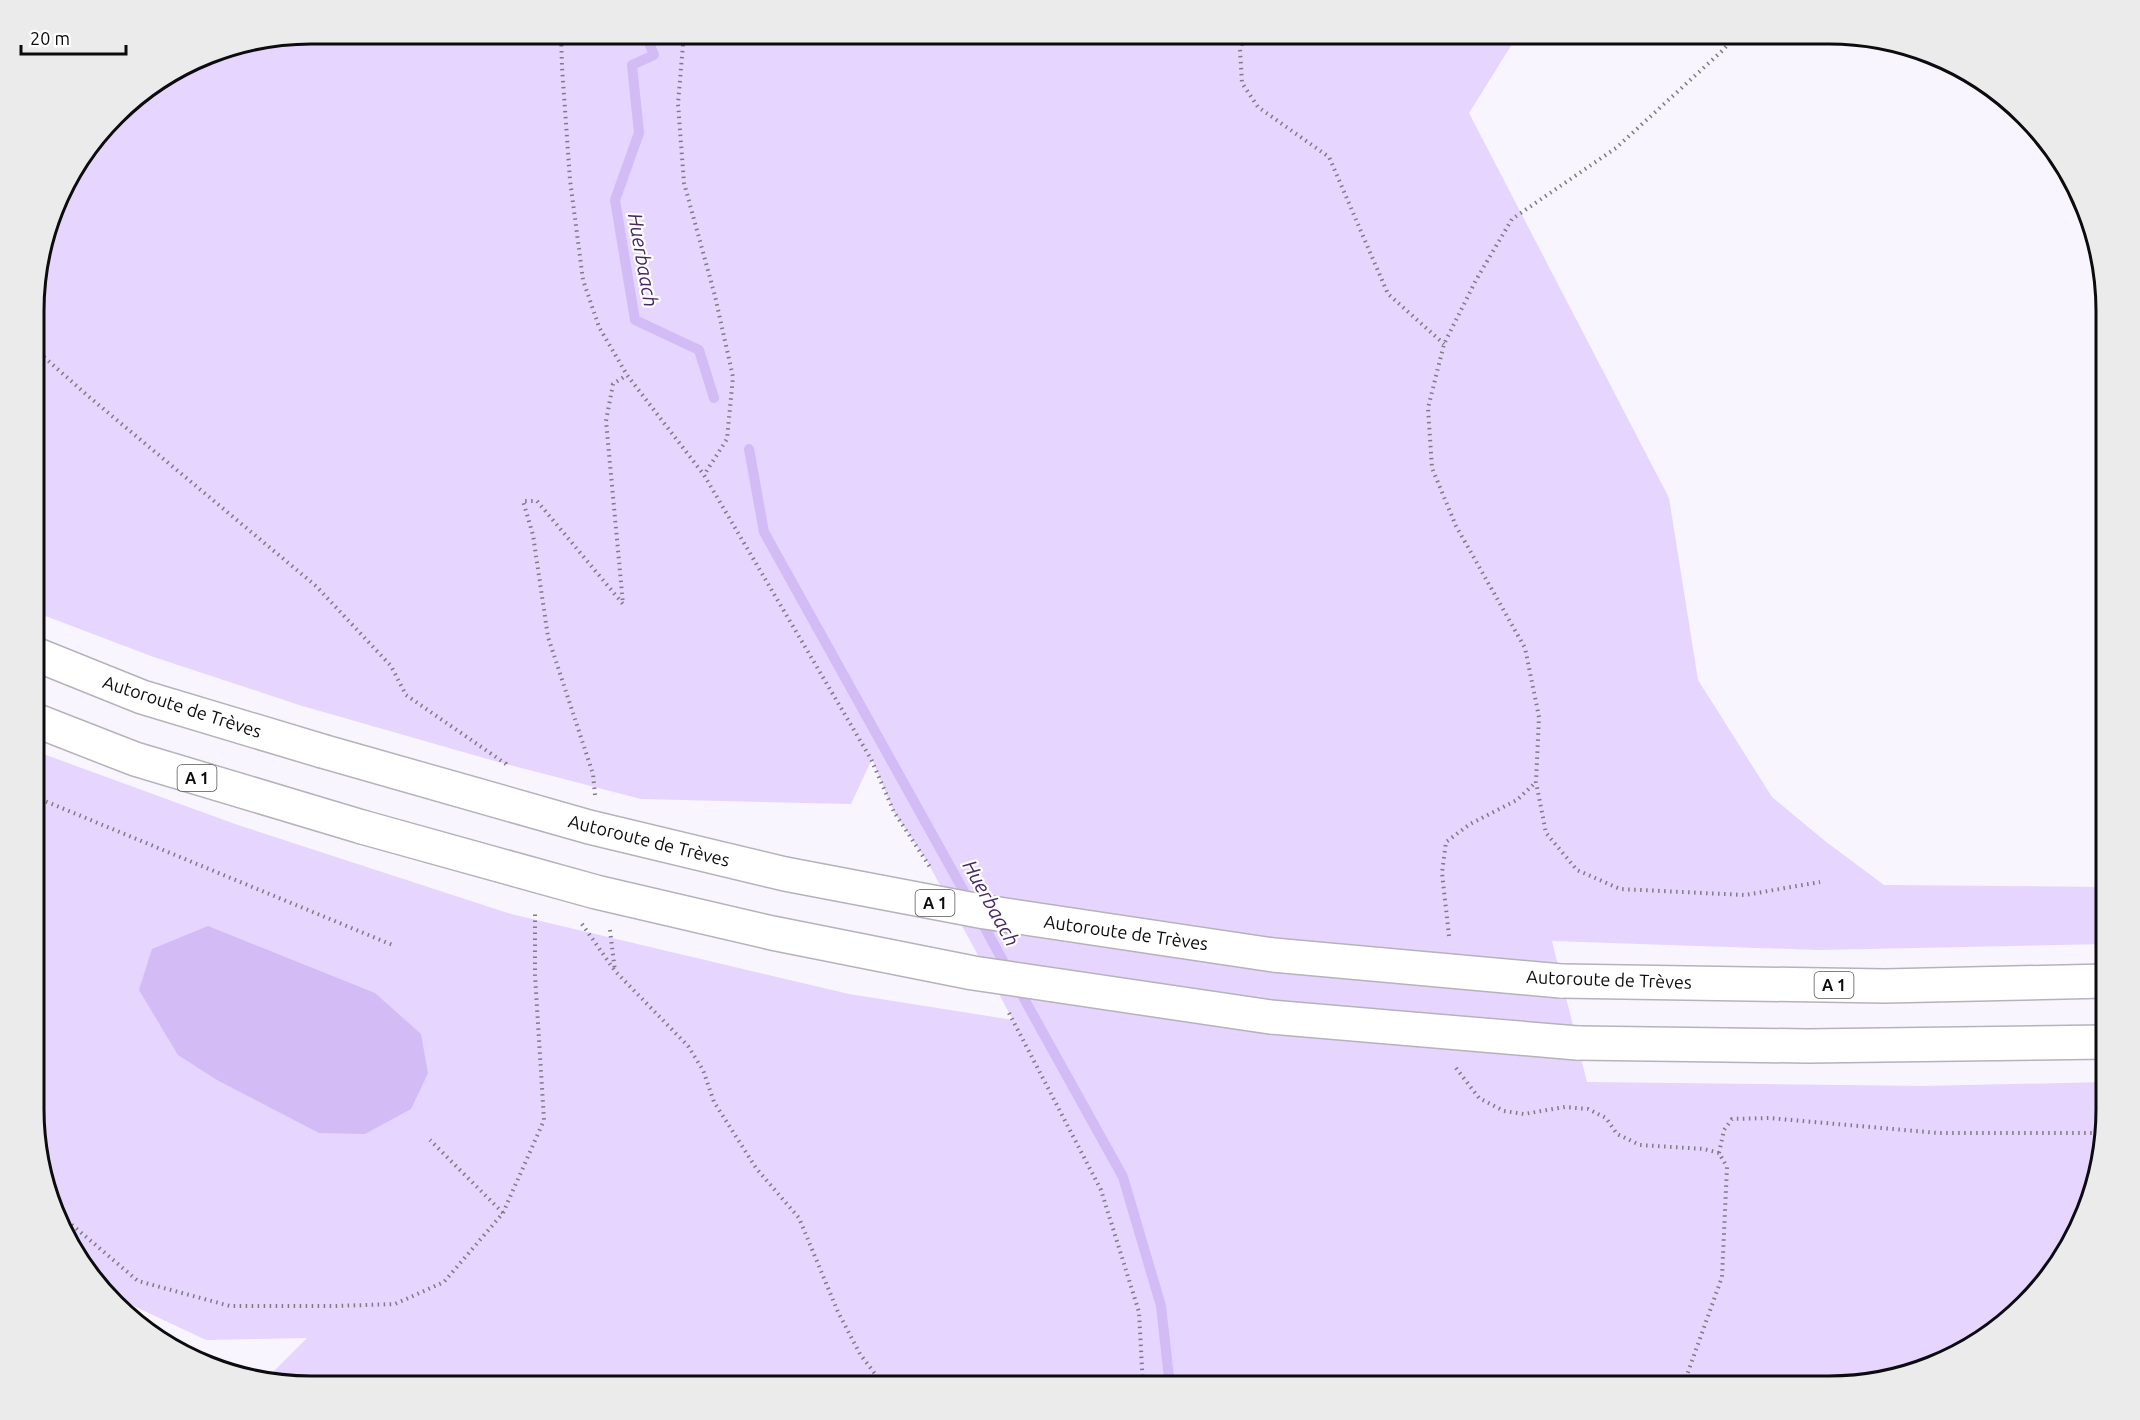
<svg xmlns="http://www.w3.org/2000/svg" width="2140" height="1420" viewBox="0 0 2140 1420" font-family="Ubuntu,sans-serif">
	<rect width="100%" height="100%" fill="#f8f5fe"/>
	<path fill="#e5d5ff" d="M310,33H1519L1469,113L1669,498L1698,680L1772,797L1825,841L1884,885L2106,887V944L1820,950L1552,941L1587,1082L1924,1086L2106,1082V1128L2092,1199L2060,1264L1968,1350L1848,1386L310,1387L265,1380L307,1338L206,1340L117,1298L70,1249L35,1146V751L235,824L511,914L849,994L1013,1020L927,861L894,812L872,759L851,804L641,799L491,760L299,705L151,656L35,612V274L62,187L127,102L204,54Z"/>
	<path fill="#d3bbf5" d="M208,926L375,993L421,1034L428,1073L411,1109L365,1134L319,1133L217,1080L178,1055L139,990L152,949Z"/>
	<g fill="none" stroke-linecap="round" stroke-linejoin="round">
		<g stroke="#d3bbf5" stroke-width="10">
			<path d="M645,33L654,55L632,65L639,133L615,200L635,320L699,350L714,398"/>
			<path d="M749,449L764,532L971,904"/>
			<path d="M979,917L1009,972"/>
			<path d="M1017,986L1123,1177L1161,1306L1170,1387"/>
		</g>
		<defs>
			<g id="highway">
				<path d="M35,654L142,697L322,751"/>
				<path d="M35,720L135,759L362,827"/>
				<path d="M1561,981L1885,986L2106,981"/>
				<path d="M1577,1043L1808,1046L2106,1042"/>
			</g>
		</defs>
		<use href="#highway" stroke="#b6b2bb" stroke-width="36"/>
		<g stroke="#7e7c82" stroke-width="4" stroke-dasharray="1.5 4.5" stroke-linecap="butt">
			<path d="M561,33L562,67L570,180L583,280L599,327L627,375L704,475L871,759L894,812L930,867"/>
			<path d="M684,33L678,104L684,183L715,296L733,377L727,439L704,475"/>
			<path d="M1246,33L1240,49L1242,83L1258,107L1329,157L1388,294L1444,344"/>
			<path d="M1738,33L1723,50L1616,148L1512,219L1476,280L1444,344L1428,408L1432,468L1456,526L1525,648L1539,717L1536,782L1546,833L1577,870L1620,889L1745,895L1820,882"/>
			<path d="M35,349L88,396L316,586L391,666L406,695L506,764L507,768"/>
			<path d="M595,795L593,774L548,637L533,535L523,501H537L623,604L606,421L613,384L627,375"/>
			<path d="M35,797L395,946"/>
			<path d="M582,924L615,971L688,1046L703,1070L714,1102L756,1168L799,1218L838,1312L860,1354L885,1387"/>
			<path d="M610,930L615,971"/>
			<path d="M1449,936L1442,873L1446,842L1470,824L1517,800L1535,783"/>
			<path d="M1009,1013L1101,1190L1139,1312L1143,1387"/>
			<path d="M1456,1068L1479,1098L1504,1111L1524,1114L1565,1107L1588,1109L1606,1118L1617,1134L1640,1145L1704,1149L1719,1153L1727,1167L1722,1277L1683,1386"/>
			<path d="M1719,1153L1724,1130L1732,1119L1769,1118L1938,1133H2105"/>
			<path d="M58,1213L138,1281L230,1306H335L395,1304L444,1282L503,1213L430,1140"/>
			<path d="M503,1213L544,1120L535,975V910"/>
		</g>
		<use href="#highway" stroke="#fff" stroke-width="33"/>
		<defs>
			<g id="highway-bridge">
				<path d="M322,751L589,827L785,874L985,912L1273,955L1561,981"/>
				<path d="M362,827L596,892L772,933L973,973L1270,1017L1577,1043"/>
			</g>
		</defs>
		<use href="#highway-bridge" stroke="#b6b2bb" stroke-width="36" stroke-linecap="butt"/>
		<use href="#highway-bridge" stroke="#fff" stroke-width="33"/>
	</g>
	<g text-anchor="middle" stroke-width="4.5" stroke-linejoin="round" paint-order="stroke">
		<g fill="#fff" stroke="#555456" stroke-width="1.5">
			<rect x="177.5" y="765" width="39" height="26" rx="4.5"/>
			<rect x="915.5" y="890" width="39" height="26" rx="4.5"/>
			<rect x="1814.5" y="972" width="39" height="26" rx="4.5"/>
		</g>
		<g font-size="16" font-weight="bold" fill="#0c0b0e">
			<text x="197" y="784">A 1</text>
			<text x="935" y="909">A 1</text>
			<text x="1834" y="991">A 1</text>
		</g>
		<g font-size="18" fill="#0c0b0e" stroke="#fff">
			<text transform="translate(182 707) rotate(18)" y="6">Autoroute de Trèves</text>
			<text transform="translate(649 841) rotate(14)" y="6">Autoroute de Trèves</text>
			<text transform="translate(1126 933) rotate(8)" y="6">Autoroute de Trèves</text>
			<text transform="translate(1609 980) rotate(2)" y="6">Autoroute de Trèves</text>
		</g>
		<g font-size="20" font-style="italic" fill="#462568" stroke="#fff">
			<text transform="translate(643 260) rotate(80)" y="7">Huerbaach</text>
			<text transform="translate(991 903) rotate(61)" y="7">Huerbaach</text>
		</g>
	</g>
	<path d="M0 0H2140V1420H0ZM311 44H1829A267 267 0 0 1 2096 311V1109A267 267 0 0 1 1829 1376H311A267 267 0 0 1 44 1109V311A267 267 0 0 1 311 44Z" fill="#ecebec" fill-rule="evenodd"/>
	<path fill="none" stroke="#0c0b0e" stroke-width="3" d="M311 44H1829A267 267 0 0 1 2096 311V1109A267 267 0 0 1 1829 1376H311A267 267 0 0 1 44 1109V311A267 267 0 0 1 311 44Z"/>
	<path d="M21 45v9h105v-9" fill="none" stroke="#0c0b0e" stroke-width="3"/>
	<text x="30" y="45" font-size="18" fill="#0c0b0e" stroke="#ffffff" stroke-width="4.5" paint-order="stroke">20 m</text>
</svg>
